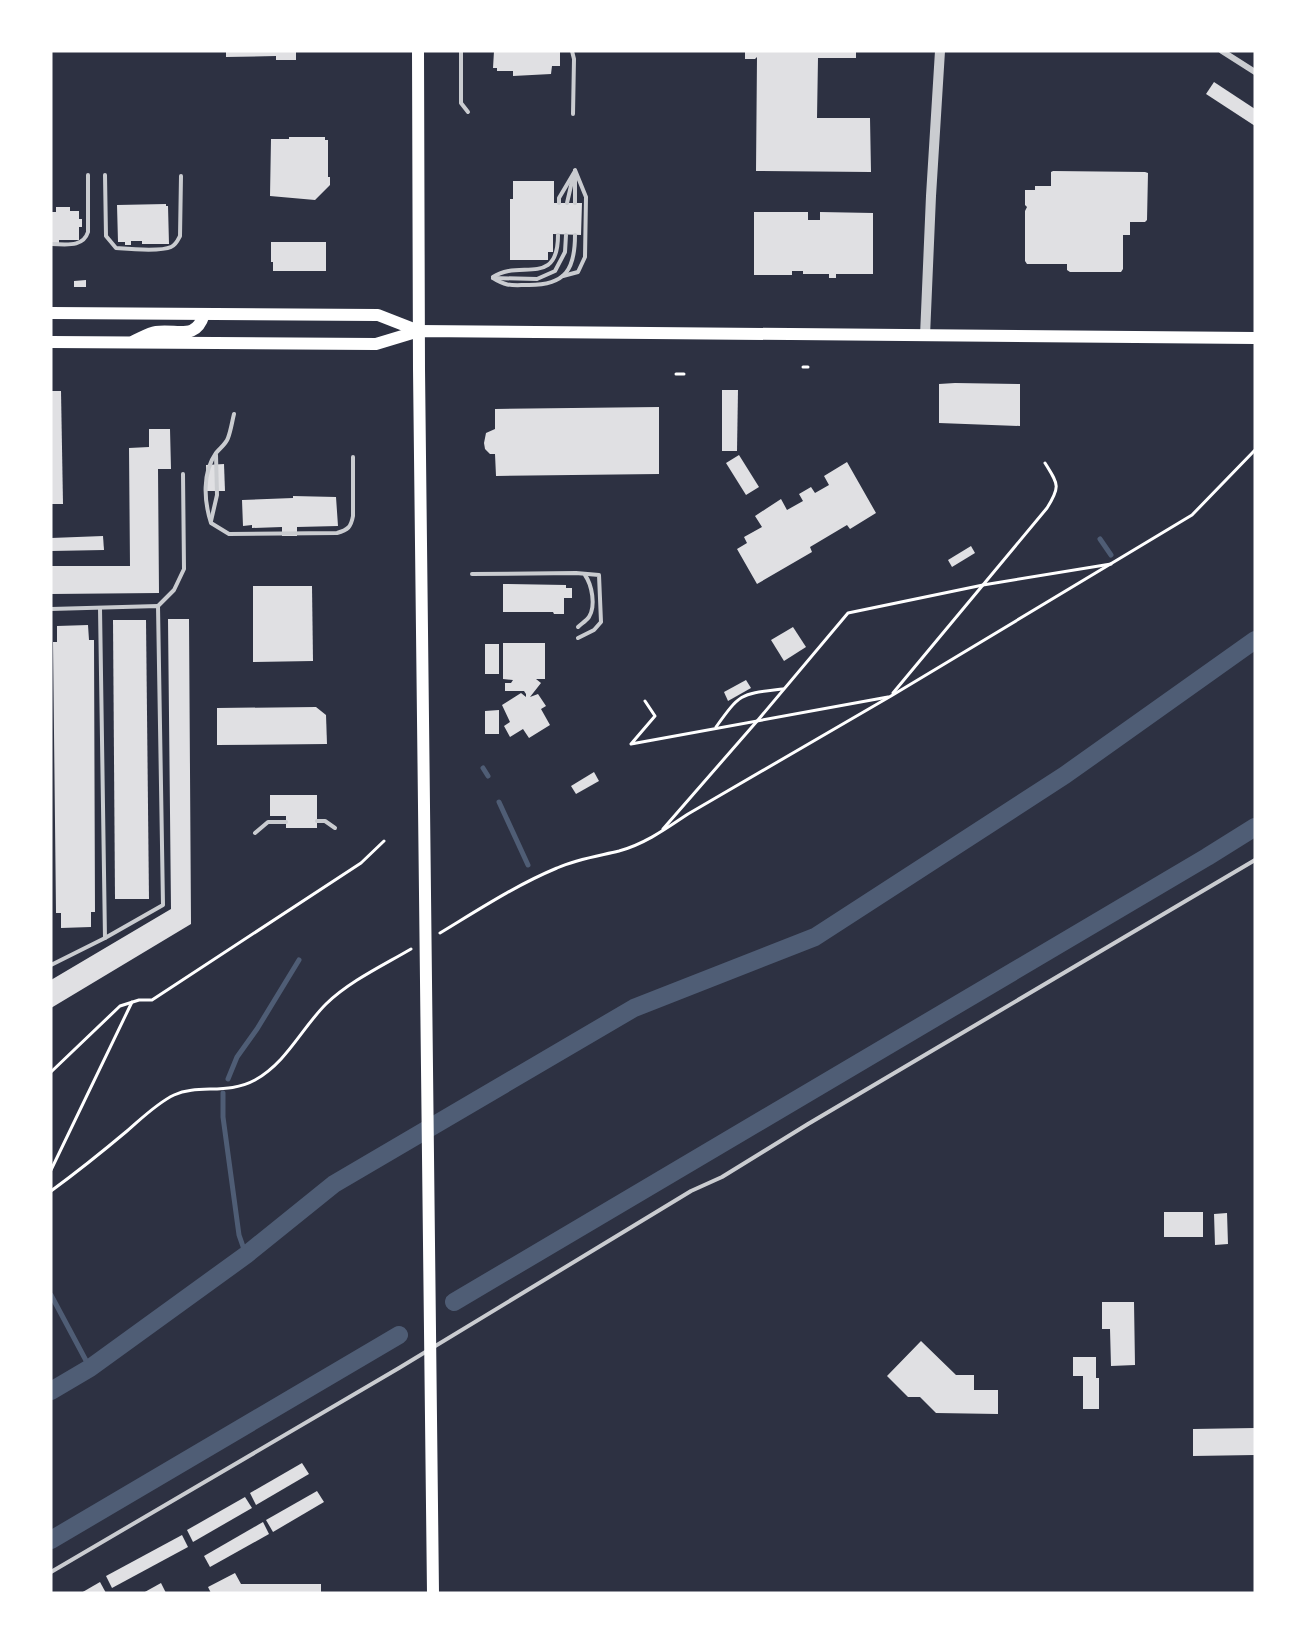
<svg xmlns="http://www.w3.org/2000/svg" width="1306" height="1644" viewBox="0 0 1306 1644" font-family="Cabin,sans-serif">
	<rect width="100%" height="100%" fill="#2d3142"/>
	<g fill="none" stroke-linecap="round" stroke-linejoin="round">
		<g stroke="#4f5d75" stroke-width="5">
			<path d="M1100,539L1111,555"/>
			<path d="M483,768L488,776"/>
			<path d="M499,802L528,865"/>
			<path d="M228,1079L237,1057L257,1029L299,960"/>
			<path d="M223,1093V1117L239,1235L246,1255"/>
			<path d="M51,1295L90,1368"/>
		</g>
		<g stroke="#4f5d75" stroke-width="18">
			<path d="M454,1302L1207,857L1255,827"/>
			<path d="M51,1391L90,1368L246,1255L334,1184L634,1008L815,937L1065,775L1255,640"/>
			<path d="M51,1540L399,1335"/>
		</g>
	</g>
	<g fill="#e0e0e3">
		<path d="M226,51H296V60H276V56L226,57Z"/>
		<path d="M494,51L560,52V66H552L551,74L513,76V71H497V68H493Z"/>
		<path d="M745,51H856V58H818L817,118H870L871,172L756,171L757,57L755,59H745Z"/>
		<path d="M1214,82L1255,109V126L1206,94Z"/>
		<path d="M289,137H325V140H328V177H330V185L315,200L270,196L271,139H289Z"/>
		<path d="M1053,171L1145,172L1148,173L1147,220L1145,222H1130V235H1123V269L1121,272H1070L1067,270V264H1027L1025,261V211L1027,207L1025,205V190H1035V186H1051V172Z"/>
		<path d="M513,181H554V203H582L581,235L553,234V252H548V260H510V199H513Z"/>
		<path d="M166,204V206H168L169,244H142V241H131V245H125V242H118L117,205Z"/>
		<path d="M56,207H70V211H79V219H82V227H79V240H59V244H51V212H56Z"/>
		<path d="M754,212H808V220H820V212L873,213V274H836V278H829V274H803V271H792V275H754Z"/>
		<path d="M271,242H326V271H273V262H271Z"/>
		<path d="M86,280V287H74V281Z"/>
		<path d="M955,383L1020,384V426L939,423V384Z"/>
		<path d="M722,390H738L737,451H722Z"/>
		<path d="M51,391H61L63,504H51Z"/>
		<path d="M659,407V474L496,476L495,454H490L485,449L484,443L486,433L495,429V409Z"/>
		<path d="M149,429H170L171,469H158L159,593L51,594V566H130L129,448L149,447Z"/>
		<path d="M739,455L759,487L746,495L726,463Z"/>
		<path d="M847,462L876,513L850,529L847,525L810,547L812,552L757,584L737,549L747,543L744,537L762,527L755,516L781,499L787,510L803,501L799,494L811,487L815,493L829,485L824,476Z"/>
		<path d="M224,464L225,491H207L206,465Z"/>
		<path d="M293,496L336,497L338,526L297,527V536H282V527L252,528V525L243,526L242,500L293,498Z"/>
		<path d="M103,536L104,550L51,551V538Z"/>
		<path d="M971,546L975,553L952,567L948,560Z"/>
		<path d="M503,584L566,585V588H572V598H564V614H554L553,612H503Z"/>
		<path d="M253,586H312L313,661L253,662Z"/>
		<path d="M168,619H189L191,924L51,1008V980L171,909Z"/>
		<path d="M113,620H146L149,899H115Z"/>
		<path d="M88,625L89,640H94L95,912H91V927L61,928V913H56L53,642H57V626Z"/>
		<path d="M793,627L806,647L784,661L771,640Z"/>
		<path d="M503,643H545V679H536L541,683L530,697L538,694L546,706L541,709L550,725L529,738L523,729L510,737L504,726L510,722L502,705L521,693L526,697V694L524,691H505V683H511L513,680L503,679Z"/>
		<rect x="485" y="644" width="14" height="30"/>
		<path d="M746,680L751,688L728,701L724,692Z"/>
		<path d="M316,707L326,715L327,744L217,745V708Z"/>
		<path d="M499,710V734H485V711Z"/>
		<path d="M594,772L599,781L576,794L571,786Z"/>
		<path d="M270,795H317V828H286V816H270Z"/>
		<rect x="1164" y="1212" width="39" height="25"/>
		<path d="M1227,1213L1228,1244L1215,1245L1214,1214Z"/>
		<path d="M1102,1302H1134L1135,1365L1111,1366L1110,1329H1102Z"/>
		<path d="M921,1341L956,1375H974V1390H998V1414L936,1413L920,1397H908L887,1376Z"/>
		<path d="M1073,1357H1096V1378H1099V1409H1083V1376H1073Z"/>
		<path d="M1255,1428V1455L1193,1456V1429Z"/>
		<path d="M302,1463L309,1474L256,1505L250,1493Z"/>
		<path d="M317,1491L324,1502L273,1532L266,1520Z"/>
		<path d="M245,1497L252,1508L193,1542L187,1530Z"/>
		<path d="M263,1522L269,1534L210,1567L204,1556Z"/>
		<path d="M182,1535L188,1547L112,1588L106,1576Z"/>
		<path d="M235,1573L241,1584H321V1593H211L208,1587Z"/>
		<path d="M100,1582L106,1593H81Z"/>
		<path d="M161,1583L166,1593H143Z"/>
	</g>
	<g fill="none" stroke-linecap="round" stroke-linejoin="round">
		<g stroke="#fff" stroke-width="3">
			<path d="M803,367H808"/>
			<path d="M676,374H684"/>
			<path d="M893,693L1047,508C1061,486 1058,484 1045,463"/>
			<path d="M645,701L655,716L631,744L888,697"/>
			<path d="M716,727C741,692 741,694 783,689"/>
			<path d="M663,829L758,720L848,613L983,585L1111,564"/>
			<path d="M440,933C478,910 516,885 557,868C577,859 598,856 619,851C645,844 667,828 688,814L891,696L1192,515L1255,450"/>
			<path d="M51,1072L120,1006L139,1000H152L361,863L384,841"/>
			<path d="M51,1170L132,1002"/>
			<path d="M51,1191C77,1172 102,1152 127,1131C141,1119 157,1103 174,1095C198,1084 228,1095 255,1080C287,1062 301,1029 326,1004C350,981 382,966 411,949"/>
		</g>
		<g stroke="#caccd0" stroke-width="4">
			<path d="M461,51V103L468,112"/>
			<path d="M572,51L574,59L573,114"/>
			<path d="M575,174V203"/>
			<path d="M105,175L106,236L116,248C129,249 160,252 171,247C176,245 178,240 180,236L181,176"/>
			<path d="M559,203V198L575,171"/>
			<path d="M567,203L573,177"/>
			<path d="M51,244C65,244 83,248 88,232V175"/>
			<path d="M563,276L578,272L585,257L586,197L575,170"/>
			<path d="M493,277C520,259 558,288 558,235"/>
			<path d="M493,278C507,287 512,285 529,285C566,285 575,269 575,235"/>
			<path d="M493,278L537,279L555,271L565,252L566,235"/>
			<path d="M234,414C232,422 231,430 228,438C226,444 220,448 216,453C202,473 204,501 211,523L229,534L337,533C348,530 351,527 353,516V457"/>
			<path d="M211,521L217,495L216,455"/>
			<path d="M472,574L576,573L599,575L601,622L594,630L578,638"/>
			<path d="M158,606L174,590L184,569L183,474"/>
			<path d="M100,608L105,938"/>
			<path d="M51,609L158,606L163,905L105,938L51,965"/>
			<path d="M578,627C581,624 586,621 589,617C596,606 592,585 585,575"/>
			<path d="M317,821H325L335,828"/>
			<path d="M255,833L268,822H286"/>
			<path d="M51,1572L399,1368L691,1191L722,1177L808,1124L1255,860"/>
		</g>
		<path stroke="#caccd0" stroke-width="6" d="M1222,51L1255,72"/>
		<path stroke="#caccd0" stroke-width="10" d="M925,336L931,196L940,51"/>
		<g stroke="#fff" stroke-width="12">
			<path d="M418,51L419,369L433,1593"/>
			<path d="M51,313L378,315L419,331"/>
			<path d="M134,341C141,338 149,333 156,332C178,329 196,341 204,314"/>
			<path d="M51,342L376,344L419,331L1255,338"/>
		</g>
	</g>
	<rect width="1306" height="1644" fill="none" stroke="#ffffff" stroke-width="105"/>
</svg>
